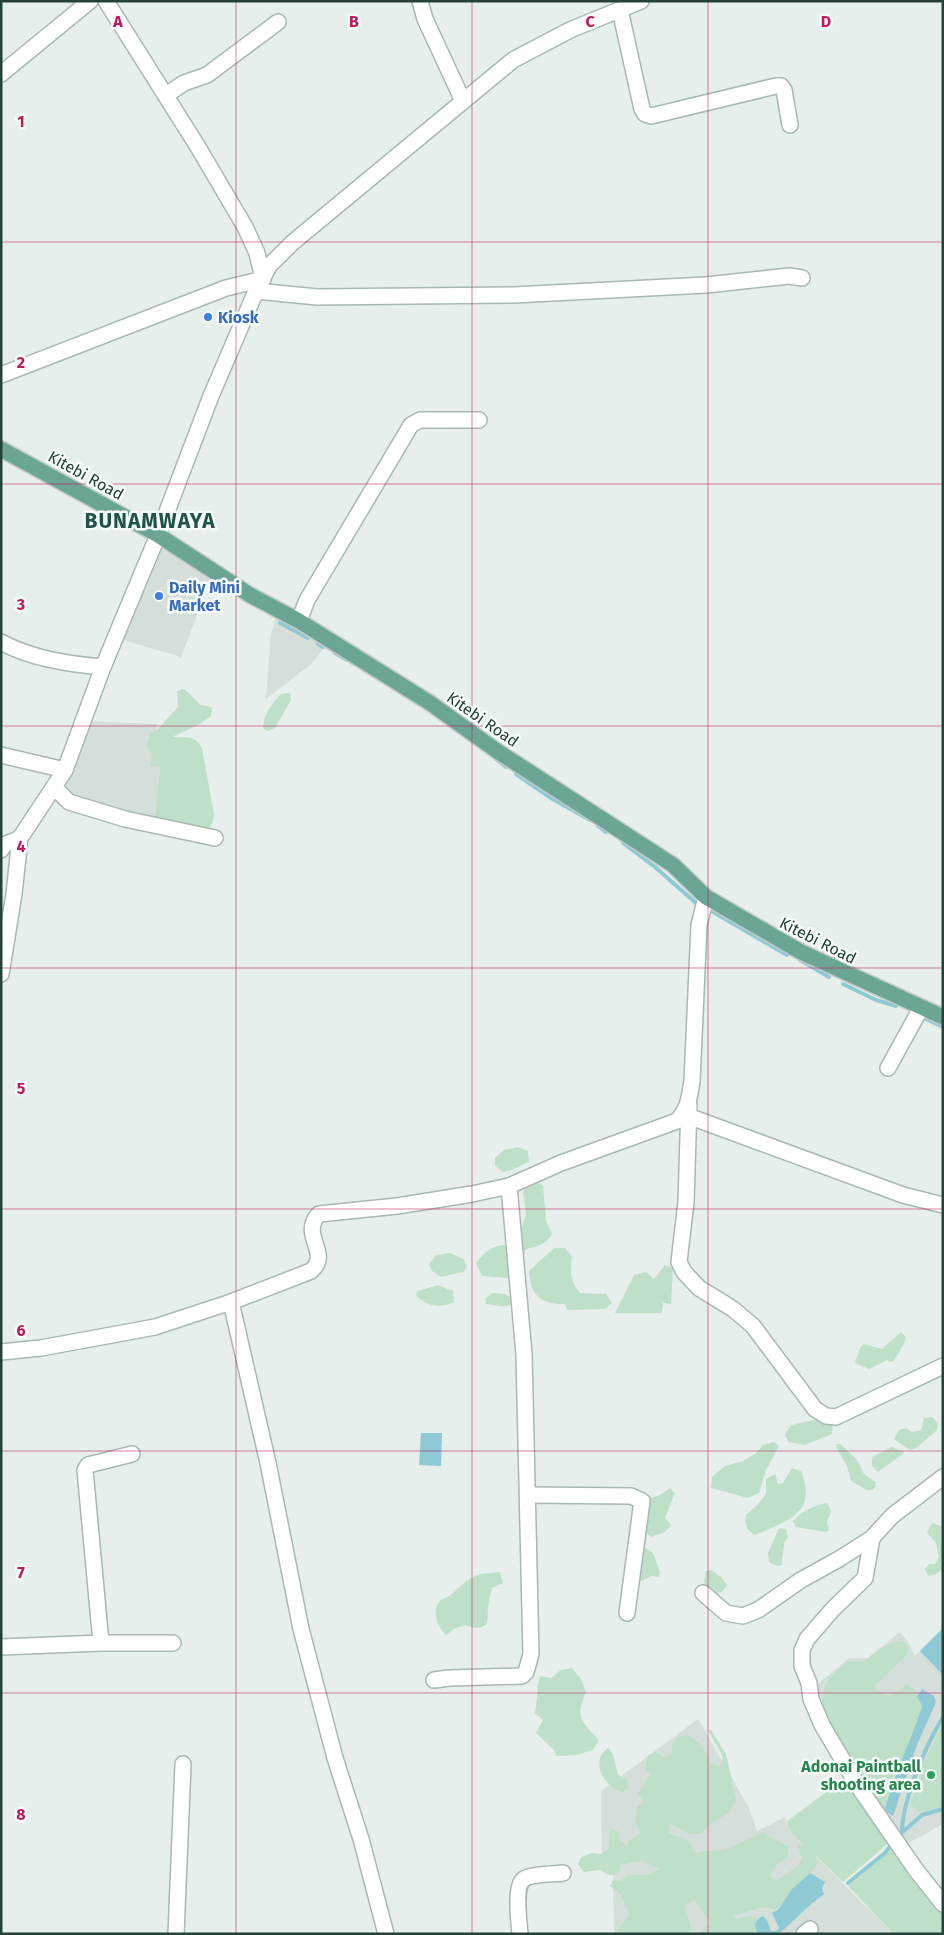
<svg xmlns="http://www.w3.org/2000/svg" width="944" height="1935" viewBox="0 0 944 1935" font-family="'Fira Sans',sans-serif">
	<rect width="100%" height="100%" fill="#e6efeb"/>
	<g fill="#d4dfda">
		<path d="M163,547L212,576L181,657L120,639L159,548Z"/>
		<path d="M276,618L326,646L311,664L266,699L271,634Z"/>
		<path d="M87,721L157,724L150,766L160,767L155,823L80,802L61,784Z"/>
		<path d="M943,1628V1824L903,1846L821,1710L814,1687L849,1658H868L900,1632L908,1642L915,1656Z"/>
		<path d="M698,1719L749,1808L757,1831L785,1817L790,1831L894,1934H614L613,1868L602,1867L601,1791Z"/>
	</g>
	<g fill="#bfe0c8">
		<path d="M184,689L201,705L212,707L211,716L198,725L172,737C185,738 195,734 202,748L214,814C213,823 212,828 204,832L155,819L160,767L150,766L152,752L150,751L147,746L150,734L158,729L178,707L177,691Z"/>
		<path d="M290,693L291,700L275,728L267,731L263,728C264,713 271,705 281,694Z"/>
		<path d="M518,1147L528,1151L529,1162C518,1166 515,1170 503,1172L495,1166V1158L504,1150Z"/>
		<path d="M533,1182L543,1185L546,1221L552,1234C546,1245 538,1246 526,1249L520,1268L514,1281L509,1278L482,1276L476,1263C490,1245 498,1245 520,1243V1233L526,1215L523,1191Z"/>
		<path d="M554,1248H565L572,1257C570,1272 570,1281 580,1293L606,1294L612,1303L605,1309L567,1310L565,1304C541,1305 530,1295 529,1271Z"/>
		<path d="M450,1253L464,1259L467,1268L463,1272L441,1277L432,1271L429,1264L436,1255Z"/>
		<path d="M665,1265L673,1268L671,1304L663,1303L662,1313H615L634,1275L646,1272L654,1279Z"/>
		<path d="M438,1285L453,1291L454,1302C441,1309 425,1306 416,1295L418,1291Z"/>
		<path d="M492,1293L505,1294L512,1298L514,1303C505,1309 496,1305 486,1304L485,1299Z"/>
		<path d="M901,1332L906,1337L904,1344L893,1362L887,1360L869,1369L855,1363L860,1348L864,1344L882,1349Z"/>
		<path d="M932,1417L938,1423L937,1430L915,1449L910,1450L894,1439L899,1430L906,1428L912,1432L921,1430L924,1418Z"/>
		<path d="M824,1418L833,1425L832,1434L805,1445L788,1442L785,1434L791,1425Z"/>
		<path d="M774,1442L779,1446L766,1470L759,1493L748,1498L711,1488L712,1477L725,1466L743,1461L755,1454L763,1445Z"/>
		<path d="M836,1444H840C845,1448 850,1453 855,1458C865,1469 857,1472 876,1482L875,1487L873,1490H867L851,1481L847,1466L838,1451Z"/>
		<path d="M892,1447L904,1452L903,1454L878,1472L872,1466V1457Z"/>
		<path d="M792,1468L801,1471C818,1514 788,1520 755,1535C745,1530 745,1524 746,1515L758,1504L766,1494V1479L775,1474L778,1484L783,1483Z"/>
		<path d="M670,1488L675,1493L665,1518L671,1525C667,1533 658,1534 651,1537L644,1531L650,1498L660,1495Z"/>
		<path d="M827,1503L831,1511L827,1522L829,1530L826,1532L796,1527L793,1521C803,1510 813,1506 827,1503Z"/>
		<path d="M932,1523L943,1527V1569L936,1574L928,1576L925,1569L929,1564H935L939,1557L936,1543L927,1533Z"/>
		<path d="M779,1528L786,1529L788,1537L784,1543L782,1565L777,1566L769,1562L768,1553Z"/>
		<path d="M646,1548L653,1553L660,1572L659,1577L651,1576L642,1581L637,1579L641,1553Z"/>
		<path d="M711,1570L721,1577L727,1585L723,1591L717,1594L710,1591L704,1582L706,1571Z"/>
		<path d="M500,1572L503,1583L492,1588L489,1599L487,1624C478,1630 474,1628 465,1625L454,1629L446,1635C438,1628 430,1609 441,1600C444,1598 448,1598 452,1594C459,1588 467,1579 477,1575C484,1573 493,1573 500,1572Z"/>
		<path d="M896,1641L905,1642L908,1649L907,1655L875,1685L876,1690L888,1695L898,1691L907,1684L923,1697L924,1710L895,1775L891,1791L886,1802L885,1810L879,1809L822,1709C824,1681 827,1678 848,1661L863,1662L881,1648Z"/>
		<path d="M572,1668L581,1679L586,1692C575,1717 581,1721 599,1740L593,1750L576,1755L556,1756L554,1750L536,1733L543,1720L535,1713C538,1700 536,1688 540,1676L551,1678L561,1670Z"/>
		<path d="M943,1724V1807L919,1812L910,1804L923,1763Z"/>
		<path d="M708,1730H711L726,1754L736,1800L732,1808L725,1815L713,1822L700,1834H689L670,1824L669,1833L689,1841L695,1854C706,1849 719,1852 730,1848C741,1843 751,1837 763,1833L789,1847L787,1858C778,1863 771,1867 771,1878L777,1880L795,1868L802,1859L798,1846L803,1844L790,1831L787,1821L848,1776L891,1841L843,1882L816,1856L817,1864L810,1873L792,1889L778,1910L763,1907L733,1916L737,1919L750,1916L759,1918L755,1924L757,1934H700L711,1923L694,1899L685,1906C687,1916 691,1924 692,1934H615L629,1915L620,1893L610,1886L613,1880L621,1881L628,1875H645L660,1869L641,1861L620,1865V1870L615,1875H609L600,1870L584,1872L578,1864L581,1857L592,1853L602,1854L609,1848L610,1829L618,1831L620,1840L627,1847L629,1841L641,1832L635,1823L637,1807L643,1802L638,1793L650,1775L645,1768L648,1755L656,1752L664,1757L672,1754V1745L676,1738L689,1735L700,1744L711,1762L720,1767L723,1757Z"/>
		<path d="M608,1748L613,1754L618,1775L627,1779L629,1789L623,1792C609,1789 596,1773 600,1758C601,1754 606,1750 608,1748Z"/>
		<path d="M895,1847L943,1912V1934H894L848,1886Z"/>
	</g>
	<g fill="#8ec9d4">
		<path d="M421,1433H442L441,1466L419,1465Z"/>
		<path d="M943,1628V1675L920,1651Z"/>
		<path d="M922,1689L934,1696L936,1702L917,1745L893,1816L885,1811C886,1802 889,1797 892,1788C900,1760 914,1734 922,1706L917,1696Z"/>
		<path d="M810,1873L825,1882L822,1888L824,1894L809,1906L779,1934H757L755,1924L759,1918L763,1916L767,1920L771,1931H776L779,1928L772,1913L778,1910L792,1889Z"/>
	</g>
	<g fill="none" stroke-linecap="round" stroke-linejoin="round">
		<g stroke="#8ec9d4" stroke-width="4">
			<path d="M280,623L308,638"/>
			<path d="M318,644L323,647"/>
			<path d="M335,653L347,660"/>
			<path d="M495,758L506,767"/>
			<path d="M516,774L551,798L590,820"/>
			<path d="M598,826L606,832"/>
			<path d="M623,843L655,867L696,903"/>
			<path d="M708,909L787,955"/>
			<path d="M800,960L829,977"/>
			<path d="M843,984L876,1000L896,1006"/>
			<path d="M920,1016L943,1027"/>
			<path d="M902,1831C903,1798 926,1745 943,1717"/>
			<path d="M897,1837L922,1815L943,1809"/>
			<path d="M848,1883L885,1853L893,1843"/>
		</g>
		<defs>
			<g id="minor">
				<path d="M420,1L425,19L463,101"/>
				<path d="M620,10L642,109L645,114L651,116L776,86H781L784,90L790,125"/>
				<path d="M1,74L90,1"/>
				<path d="M166,95L184,83L207,75L278,22"/>
				<path d="M256,291L317,297L514,295L706,285L789,276L802,278"/>
				<path d="M1,375L226,288L263,279L257,253L245,227L198,147L106,1"/>
				<path d="M299,621L307,600L411,425L420,420H479"/>
				<path d="M1,642C32,659 69,664 103,667"/>
				<path d="M1,755L65,770"/>
				<path d="M54,787L69,802L125,819L215,838"/>
				<path d="M1,850L4,845L20,838"/>
				<path d="M1,974L14,894L20,838L65,770L103,667L158,535L211,396L256,291L269,266L292,243L513,60L570,30L641,1"/>
				<path d="M888,1068L921,1008"/>
				<path d="M689,1105L686,1202L679,1262L684,1272L699,1288L733,1309L753,1326L815,1409L826,1416L836,1417L943,1366"/>
				<path d="M688,1116L903,1195L943,1205"/>
				<path d="M231,1302L268,1463L301,1629L335,1758L361,1839L386,1934"/>
				<path d="M1,1352L41,1348L155,1327L231,1302L311,1271C332,1253 299,1235 319,1214L397,1206L472,1194L509,1186"/>
				<path d="M528,1495L631,1496L642,1501L627,1613"/>
				<path d="M872,1538L865,1578L833,1609L807,1639L802,1650V1666L809,1683L811,1699L822,1725L858,1786L916,1870L943,1904"/>
				<path d="M703,1593L726,1613L743,1616L758,1610L801,1580L839,1559L872,1538L892,1516L943,1477"/>
				<path d="M101,1643L85,1470L88,1465L132,1454"/>
				<path d="M1,1647L101,1643H173"/>
				<path d="M434,1680L449,1678L522,1676L526,1672L531,1654L524,1354L509,1186L561,1163L677,1121C689,1107 689,1099 692,1081L699,925L706,897"/>
				<path d="M176,1934L183,1764"/>
				<path d="M520,1934C519,1923 514,1885 524,1879C531,1874 554,1874 563,1873"/>
				<path d="M804,1934L810,1929"/>
			</g>
			<path id="major" d="M1,449L158,535L250,595L299,621L430,703L497,751L673,865L706,897L801,952L943,1017"/>
		</defs>
		<use href="#minor" stroke="#a8b8b2" stroke-width="18"/>
		<use href="#major" stroke="#c2cac8" stroke-width="18"/>
		<use href="#minor" stroke="#fff" stroke-width="15"/>
		<use href="#major" stroke="#6aa596" stroke-width="15"/>
	</g>
	<path fill="none" stroke="#c2185b" stroke-width="1" stroke-opacity="0.55" d="M236,1V1934M472,1V1934M708,1V1934M1,242H943M1,484H943M1,726H943M1,968H943M1,1209H943M1,1451H943M1,1693H943"/>
	<g fill="#3f7fe0" stroke="#f7fbf9" stroke-width="2">
		<circle cx="208" cy="317" r="5"/>
		<circle cx="159" cy="596" r="5"/>
	</g>
	<circle fill="#2e9e5b" stroke="#f7fbf9" stroke-width="2" cx="931" cy="1775" r="5"/>
	<g text-anchor="middle" stroke-width="5" stroke-linejoin="round" paint-order="stroke">
		<g font-size="16" font-weight="bold" fill="#366cbe" stroke="#f7fbf9" text-anchor="start">
			<text x="218" y="323">Kiosk</text>
			<text x="169" y="593">Daily Mini<tspan x="169" dy="18">Market</tspan></text>
		</g>
		<g font-size="16" fill="#24423a" stroke="#f7fbf9">
			<text transform="translate(86 475) rotate(29)" y="6">Kitebi Road</text>
			<text transform="translate(483 719) rotate(35)" y="6">Kitebi Road</text>
			<text transform="translate(818 940) rotate(27)" y="6">Kitebi Road</text>
		</g>
		<g font-size="16" font-weight="bold" fill="#27864d" stroke="#f7fbf9" text-anchor="end">
			<text x="921" y="1772">Adonai Paintball<tspan x="921" dy="18">shooting area</tspan></text>
		</g>
		<g font-size="21" font-weight="bold" letter-spacing="1" fill="#1f5548" stroke="#f7fbf9">
			<text x="150" y="528">BUNAMWAYA</text>
		</g>
	</g>
	<g font-size="16" text-anchor="middle" font-weight="bold" fill="#c2185b" stroke="#f7fbf9" stroke-width="5" stroke-linejoin="round" paint-order="stroke">
		<text x="118" y="27">A</text>
		<text x="354" y="27">B</text>
		<text x="590" y="27">C</text>
		<text x="826" y="27">D</text>
		<text x="21" y="127">1</text>
		<text x="21" y="368">2</text>
		<text x="21" y="610">3</text>
		<text x="21" y="852">4</text>
		<text x="21" y="1094">5</text>
		<text x="21" y="1336">6</text>
		<text x="21" y="1578">7</text>
		<text x="21" y="1820">8</text>
	</g>
	<rect width="944" height="1935" fill="none" stroke="#24423a" stroke-width="5"/>
</svg>
